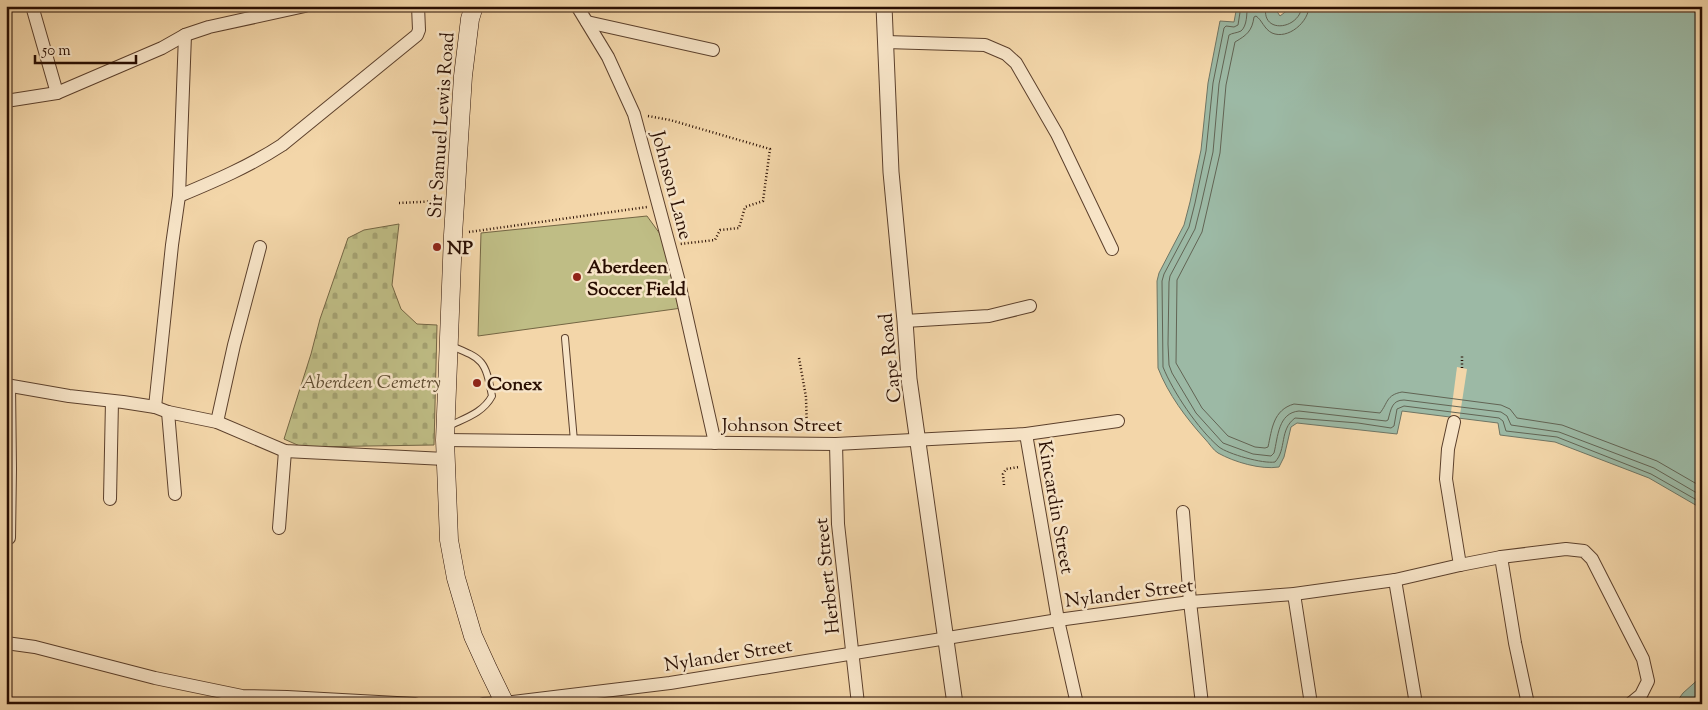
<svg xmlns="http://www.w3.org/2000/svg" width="1708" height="710" viewBox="0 0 1708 710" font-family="'Sorts Mill Goudy',serif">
	<defs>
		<pattern id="cemetery-stones" width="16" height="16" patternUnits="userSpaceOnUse" patternTransform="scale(1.25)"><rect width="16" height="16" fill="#bfbd85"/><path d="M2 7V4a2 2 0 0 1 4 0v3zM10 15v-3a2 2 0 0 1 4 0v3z" fill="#a4a171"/></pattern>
	</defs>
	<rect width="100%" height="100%" fill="#f3d6a9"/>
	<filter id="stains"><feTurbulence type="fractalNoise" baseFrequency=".004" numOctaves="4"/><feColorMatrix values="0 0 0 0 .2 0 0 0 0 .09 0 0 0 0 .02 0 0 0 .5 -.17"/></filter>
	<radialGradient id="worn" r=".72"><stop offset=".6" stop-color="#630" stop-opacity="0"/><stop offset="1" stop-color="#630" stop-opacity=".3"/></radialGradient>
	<path fill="#bfbd85" stroke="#746644" d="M647,216L668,245L682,308L478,336L481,233Z"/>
	<path fill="url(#cemetery-stones)" stroke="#746644" d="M399,224L392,285L401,309L417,324L437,325L434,445L302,447L284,439L311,354L320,319L348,238L364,230Z"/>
	<g fill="#9cb9a5" stroke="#6e7564">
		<path d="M1237,6H1281L1276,10L1280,16L1293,6H1702V511L1699,507L1649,478L1555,442L1500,435L1498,423L1402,411L1397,434L1297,423L1291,427L1284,457L1279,467C1261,470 1234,462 1218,453C1213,450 1209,443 1205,439C1186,418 1168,394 1158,368L1157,281L1159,273L1184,225L1190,202L1201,150L1208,83L1220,21L1234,22Z"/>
		<path d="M1702,676V704H1675L1683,693Z"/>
	</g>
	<path fill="#f3d6a9" d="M1457,367L1467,369L1459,421L1450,420Z"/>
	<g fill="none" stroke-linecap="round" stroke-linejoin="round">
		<g stroke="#626454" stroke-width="1">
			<path d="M1241,6L1238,25L1234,27L1226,26L1224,28L1213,83L1206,151L1195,203L1189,227L1164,274L1162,281L1163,367C1173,392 1198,429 1219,447C1228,454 1263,464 1275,462C1287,449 1279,430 1295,418L1358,423L1391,428L1394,426L1397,409L1404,406L1499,418L1503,421L1506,431L1557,437L1651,474L1702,503"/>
			<path d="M1247,6C1247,14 1247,26 1241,31C1237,33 1232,33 1229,35L1219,84L1213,152L1201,205L1195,229L1170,276L1169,282L1168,344L1169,365L1172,373L1196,413L1223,443L1253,454L1271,456L1274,453C1278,437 1278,413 1299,411L1386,421L1388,420C1391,409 1392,400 1404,400L1501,412L1507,416L1511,425L1559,432L1654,468L1702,496"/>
			<path d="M1266,6C1260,35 1300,30 1302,6"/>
			<path d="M1309,6C1309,22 1288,40 1272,33C1264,29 1262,20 1256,16L1254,17C1252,31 1247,35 1235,42L1226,85L1220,153L1208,206L1202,232L1177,280L1176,363L1202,408L1228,436L1255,447L1265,448L1268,447C1272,429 1273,410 1294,404L1380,413C1388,403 1386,395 1402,392L1501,405L1510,409L1517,418L1562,425L1657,461L1702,487"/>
		</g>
		<defs>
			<g id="service">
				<path d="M565,338L574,441"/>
				<path d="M449,426C465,418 483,413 492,396C485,359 483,359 449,345"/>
			</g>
			<g id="minor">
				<path d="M32,6L57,93"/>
				<path d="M577,6L608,57L634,114L678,278L715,443"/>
				<path d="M587,22L713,50"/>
				<path d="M886,42L985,45L1006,54L1016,63L1057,134L1112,249"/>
				<path d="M6,101L57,93L162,48L185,35L209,27L305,6"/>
				<path d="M179,196C215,181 250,166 282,145L417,35L419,30L418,6"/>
				<path d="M905,321L989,316L1030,306"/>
				<path d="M6,385L69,396L123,402L155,407L168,412L217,422L285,451L445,459"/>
				<path d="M9,385L10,469L9,538"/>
				<path d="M155,407L172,245L179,196L185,35"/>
				<path d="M168,412L175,494"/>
				<path d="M217,422L234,345L260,247"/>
				<path d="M1454,422L1448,449L1446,479L1460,565"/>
				<path d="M1026,434L1058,620L1077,704"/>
				<path d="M445,440L836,444L1026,434L1118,421"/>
				<path d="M836,444L838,524L858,704"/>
				<path d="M110,499L112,401"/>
				<path d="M1183,512L1190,602L1202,704"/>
				<path d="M279,528L285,451"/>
				<path d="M1501,557L1515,643L1528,704"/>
				<path d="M1395,580L1416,704"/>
				<path d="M1294,594L1311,704"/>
				<path d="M6,643L35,647L155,678L242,696L287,697L415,704"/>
				<path d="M483,704L505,703L670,683L1058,620L1190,602L1294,594L1395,580L1460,565L1501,557L1566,549L1584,551L1592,559L1643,659L1648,681L1641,695L1630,704"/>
			</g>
			<path id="tertiary" d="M884,6L891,172L905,321L909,379L955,704"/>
			<path id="secondary" d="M474,6L470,19L463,76L453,235L445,440L449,540L456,578L473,636L488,669L505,704"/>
		</defs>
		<use href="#service" stroke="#5c402c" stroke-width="8"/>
		<use href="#minor" stroke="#5c402c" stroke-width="14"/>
		<use href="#tertiary" stroke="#5c402c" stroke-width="17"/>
		<use href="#secondary" stroke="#290e02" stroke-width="19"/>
		<g stroke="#290e02" stroke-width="2.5" stroke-dasharray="1 2.5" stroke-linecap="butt">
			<path d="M648,116L670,120L770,149L763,201L745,207L739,228L720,230L715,240L680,244"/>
			<path d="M399,203L441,201"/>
			<path d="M469,232L647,207"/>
			<path d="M799,358L806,397L807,432"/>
			<path d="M1462,368V356"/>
			<path d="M1004,485L1003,474L1006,469L1019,467"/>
		</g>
		<use href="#service" stroke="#f7e4c7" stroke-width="6"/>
		<use href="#minor" stroke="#f7e4c7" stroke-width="12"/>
		<use href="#tertiary" stroke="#f7e4c7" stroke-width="15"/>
		<use href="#secondary" stroke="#f7e4c7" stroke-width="18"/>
	</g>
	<g fill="#8f2418" stroke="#f7e4c7" stroke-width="2">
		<circle cx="437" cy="247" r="5"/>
		<circle cx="577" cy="277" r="5"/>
		<circle cx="477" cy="383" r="5"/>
	</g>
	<g text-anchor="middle" stroke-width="5" stroke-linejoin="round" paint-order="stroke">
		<g font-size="19" fill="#290e02" stroke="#f7e4c7">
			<text transform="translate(440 125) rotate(-86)" y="7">Sir Samuel Lewis Road</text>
			<text transform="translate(673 185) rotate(75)" y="7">Johnson Lane</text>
			<text transform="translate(889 358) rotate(-96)" y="7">Cape Road</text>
			<text x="782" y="431">Johnson Street</text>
			<text transform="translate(1057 507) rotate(80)" y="7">Kincardin Street</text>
			<text transform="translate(826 576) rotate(-96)" y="7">Herbert Street</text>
			<text transform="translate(1129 592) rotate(-7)" y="7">Nylander Street</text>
			<text transform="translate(728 654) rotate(-9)" y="7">Nylander Street</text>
		</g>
		<g font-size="19" font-weight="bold" fill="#290e02" stroke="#f7e4c7" text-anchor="start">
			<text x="447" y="254">NP</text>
			<text x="587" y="273">Aberdeen<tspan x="587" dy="22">Soccer Field</tspan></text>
			<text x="487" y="390">Conex</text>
		</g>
		<g font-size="19" font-style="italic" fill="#5e4b30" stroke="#f7e4c7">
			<text x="371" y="388">Aberdeen Cemetry</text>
		</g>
	</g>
	<rect width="1708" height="710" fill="none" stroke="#f3d6a9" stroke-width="25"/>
	<rect x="8" y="8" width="1693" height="695" fill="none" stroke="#290e02" stroke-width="2.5"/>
	<rect x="12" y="12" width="1683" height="685" fill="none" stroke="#290e02"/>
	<path d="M35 55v8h101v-8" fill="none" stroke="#290e02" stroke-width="2.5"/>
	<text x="42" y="55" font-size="15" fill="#290e02" stroke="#f7e4c7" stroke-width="4" paint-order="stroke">50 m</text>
	<rect width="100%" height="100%" filter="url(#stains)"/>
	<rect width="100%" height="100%" fill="url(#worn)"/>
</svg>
